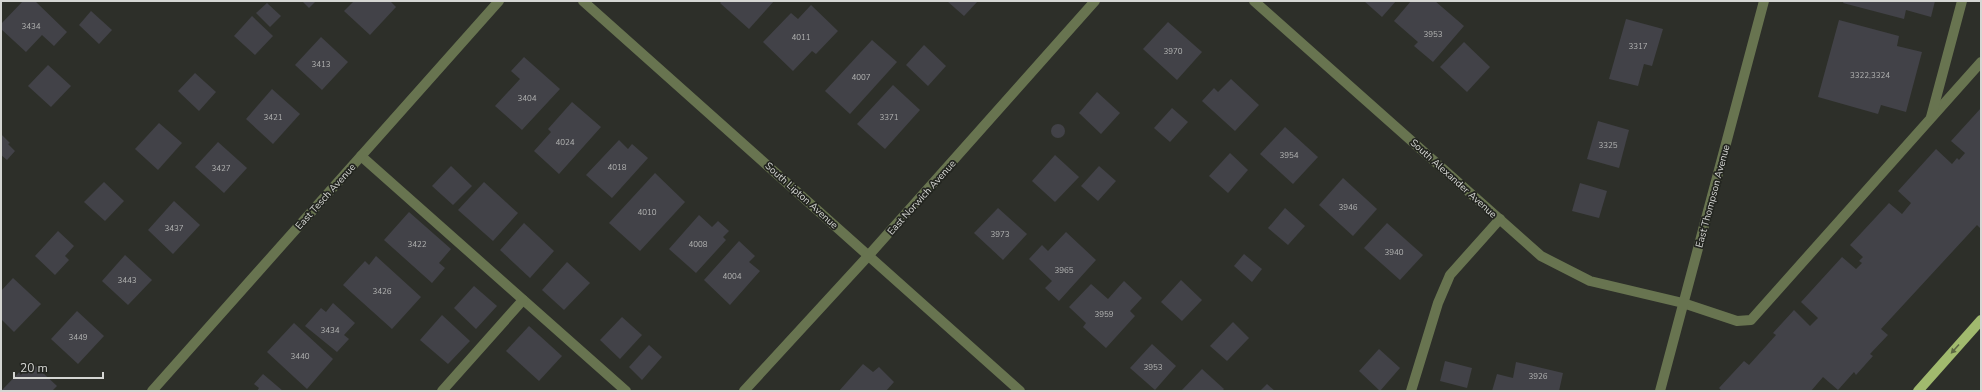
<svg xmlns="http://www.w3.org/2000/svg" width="1982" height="392" viewBox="0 0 1982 392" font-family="'Nunito Sans',sans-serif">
	<rect width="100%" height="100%" fill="#2d2f29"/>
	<g fill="#424248">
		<path d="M23,1H35L67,32L54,46L42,35L26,52L1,29V24Z"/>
		<path d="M302,1H316L309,8Z"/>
		<path d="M354,1H390L396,7L370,35L344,11Z"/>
		<path d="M722,1H774L749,29L720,3Z"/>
		<path d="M947,1H978L964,16Z"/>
		<path d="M1364,1H1396L1382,17Z"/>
		<path d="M1411,1H1435L1464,26L1433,62L1414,46L1418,42L1394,21Z"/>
		<path d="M1844,1H1935L1931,17L1906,10L1904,19L1843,3Z"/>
		<path d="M267,3L281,16L270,27L256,13Z"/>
		<path d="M811,5L838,31L816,54L812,51L793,71L763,42L791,13L798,19Z"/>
		<path d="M91,11L112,30L99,44L79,25Z"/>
		<path d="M252,16L273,36L255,55L234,36Z"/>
		<path d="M1626,19L1663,29L1652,66L1644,64L1638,86L1609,79Z"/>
		<path d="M1839,20L1899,36L1897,46L1922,52L1906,112L1881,105L1878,114L1818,97Z"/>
		<path d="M1168,22L1202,52L1177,80L1143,49Z"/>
		<path d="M321,37L348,62L322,90L295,65Z"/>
		<path d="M872,40L897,62L850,114L825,91Z"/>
		<path d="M1464,42L1490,67L1467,92L1440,67Z"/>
		<path d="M924,45L946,66L928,86L906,65Z"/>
		<path d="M524,57L560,89L522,130L495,106L520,79L511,71Z"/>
		<path d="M48,65L71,86L51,107L28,86Z"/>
		<path d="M195,73L216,92L199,111L178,91Z"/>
		<path d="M1231,79L1259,105L1235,131L1202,101L1214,88L1218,92Z"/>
		<path d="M893,85L920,110L885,149L857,124Z"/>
		<path d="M272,89L300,114L273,144L246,119Z"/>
		<path d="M1097,92L1120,113L1101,134L1079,113Z"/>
		<path d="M572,102L601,127L559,174L534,151L551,132L548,129Z"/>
		<path d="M1172,108L1188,122L1170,142L1154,128Z"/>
		<path d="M1981,108V229L1977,225L1881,329L1888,335L1870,354L1873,356L1856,375L1854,372L1838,390L1823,377L1811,391H1722L1719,388L1744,361L1749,365L1776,335L1773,333L1794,310L1810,326L1818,318L1801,302L1842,257L1856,269L1862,263L1859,261L1863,257L1850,245L1889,203L1902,214L1911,203L1898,191L1936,149L1952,164L1957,158L1959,160L1965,153L1951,141Z"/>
		<path d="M1598,121L1629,130L1619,168L1587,159Z"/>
		<path d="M159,123L182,143L158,170L135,149Z"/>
		<circle cx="1058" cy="131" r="7"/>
		<path d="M1285,127L1318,157L1293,184L1260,154Z"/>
		<path d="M1,134L10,143L8,144L15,151L7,160L1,155Z"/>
		<path d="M619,140L628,149L632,144L648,158L612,198L586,175Z"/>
		<path d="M218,142L247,168L224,193L195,167Z"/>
		<path d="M1230,153L1248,170L1228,193L1209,176Z"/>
		<path d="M1055,155L1079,177L1055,202L1032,181Z"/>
		<path d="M451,166L472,186L453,205L432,186Z"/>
		<path d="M1099,166L1116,181L1098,201L1081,186Z"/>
		<path d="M655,173L685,202L640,251L609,223Z"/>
		<path d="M1343,178L1377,209L1353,236L1319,205Z"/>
		<path d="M104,182L124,201L105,221L84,202Z"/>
		<path d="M484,182L518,213L493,241L458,210Z"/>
		<path d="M1580,183L1607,191L1599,218L1572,211Z"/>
		<path d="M174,201L200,225L173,254L148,230Z"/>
		<path d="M998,208L1027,234L1003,260L974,233Z"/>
		<path d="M1285,208L1305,226L1288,245L1268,228Z"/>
		<path d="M409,212L451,249L439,263L445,268L432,283L384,240Z"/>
		<path d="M699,215L712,227L718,221L729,231L723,237L726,240L696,273L669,249Z"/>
		<path d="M524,223L554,251L530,278L500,250Z"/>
		<path d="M1387,223L1423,255L1400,280L1364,248Z"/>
		<path d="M58,231L74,246L65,256L69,260L55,275L35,256Z"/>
		<path d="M1066,232L1096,260L1059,301L1045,288L1052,281L1029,259L1042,245L1048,251Z"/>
		<path d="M739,241L755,256L749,262L760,271L730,305L704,280Z"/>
		<path d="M1244,254L1262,269L1252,282L1234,266Z"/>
		<path d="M125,255L152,280L128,305L102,281Z"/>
		<path d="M376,256L421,297L392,329L343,285L365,261L369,265Z"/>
		<path d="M567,262L590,283L564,310L542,290Z"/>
		<path d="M13,278L41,304L14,332L1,319V291Z"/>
		<path d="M1181,280L1202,300L1182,321L1161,302Z"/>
		<path d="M1124,281L1142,298L1130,311L1135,316L1106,348L1083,327L1086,323L1069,307L1091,284L1108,299Z"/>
		<path d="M474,286L497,306L476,329L454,308Z"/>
		<path d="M333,303L355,323L344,335L349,339L337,352L305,326L321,308L326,312Z"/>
		<path d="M77,311L104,336L78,364L51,339Z"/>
		<path d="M442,315L470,341L448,364L420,340Z"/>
		<path d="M622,317L642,335L620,359L600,340Z"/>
		<path d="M1233,322L1249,338L1227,361L1210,346Z"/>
		<path d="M294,323L333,359L307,389L267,352Z"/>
		<path d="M529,326L562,356L539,381L506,351Z"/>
		<path d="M1152,344L1176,366L1155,390L1130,368Z"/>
		<path d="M649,345L662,357L642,380L629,367Z"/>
		<path d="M1379,349L1400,368L1380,391L1359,371Z"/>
		<path d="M30,361L57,386L52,391H3L2,390Z"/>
		<path d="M1445,361L1472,368L1467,388L1440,381Z"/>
		<path d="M1516,362L1563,373L1559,391H1492L1497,374L1513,378Z"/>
		<path d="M863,364L873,372L879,367L894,382L886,391H839Z"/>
		<path d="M1202,369L1224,389L1222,391H1181Z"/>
		<path d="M263,374L283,391H257L259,388L254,384Z"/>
		<path d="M1267,384L1275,391H1260Z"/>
	</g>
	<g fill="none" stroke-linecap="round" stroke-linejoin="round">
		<g stroke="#687450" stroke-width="10">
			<path d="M583,1L1020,391"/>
			<path d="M1254,1L1541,256L1590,281L1683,303L1737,321L1751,320L1981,62"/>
			<path d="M1931,117L1962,1"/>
			<path d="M361,156L626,391"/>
			<path d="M152,391L499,1"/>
			<path d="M442,391L523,300"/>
			<path d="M744,391L869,255L1095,1"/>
			<path d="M1411,391L1438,303L1450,275L1500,219"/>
			<path d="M1660,391L1764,1"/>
		</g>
		<path stroke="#a1ba6e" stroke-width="10" d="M1918,391L1981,320"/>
	</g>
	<defs><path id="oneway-solid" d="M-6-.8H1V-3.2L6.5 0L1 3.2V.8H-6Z"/></defs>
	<use fill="#5c6843" href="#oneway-solid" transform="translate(1955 349) rotate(132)"/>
	<g text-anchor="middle" stroke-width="3.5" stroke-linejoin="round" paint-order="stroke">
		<g font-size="8" fill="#b0b1b0">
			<text x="31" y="29">3434</text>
			<text x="1433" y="37">3953</text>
			<text x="801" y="40">4011</text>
			<text x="1638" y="49">3317</text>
			<text x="1173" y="54">3970</text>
			<text x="321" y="67">3413</text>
			<text x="1870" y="78">3322,3324</text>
			<text x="861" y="80">4007</text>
			<text x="527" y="101">3404</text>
			<text x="273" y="120">3421</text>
			<text x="889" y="120">3371</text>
			<text x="565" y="145">4024</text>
			<text x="1608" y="148">3325</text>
			<text x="1289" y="158">3954</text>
			<text x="617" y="170">4018</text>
			<text x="221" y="171">3427</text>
			<text x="1348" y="210">3946</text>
			<text x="647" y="215">4010</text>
			<text x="174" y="231">3437</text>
			<text x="1000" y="237">3973</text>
			<text x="417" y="247">3422</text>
			<text x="698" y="247">4008</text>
			<text x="1394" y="255">3940</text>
			<text x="1064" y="273">3965</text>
			<text x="732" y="279">4004</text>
			<text x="127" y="283">3443</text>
			<text x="382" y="294">3426</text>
			<text x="1104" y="317">3959</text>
			<text x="330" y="333">3434</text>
			<text x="78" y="340">3449</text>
			<text x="300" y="359">3440</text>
			<text x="1153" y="370">3953</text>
			<text x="1538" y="379">3926</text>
		</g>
		<g font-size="10" fill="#d5d6d3" stroke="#232520">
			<text transform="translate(1454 178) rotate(42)" y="4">South Alexander Avenue</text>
			<text transform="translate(802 195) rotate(42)" y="4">South Lipton Avenue</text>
			<text transform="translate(325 196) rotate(-48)" y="4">East Tesch Avenue</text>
			<text transform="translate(1712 196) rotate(-75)" y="4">East Thompson Avenue</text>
			<text transform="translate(921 197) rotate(-48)" y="4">East Norwich Avenue</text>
		</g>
	</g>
	<rect width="1982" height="392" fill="none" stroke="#d5d6d3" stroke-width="4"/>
	<path d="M14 372v6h89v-6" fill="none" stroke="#d5d6d3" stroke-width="2"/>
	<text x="20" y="372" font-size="12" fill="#d5d6d3" stroke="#232520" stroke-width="3" paint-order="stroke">20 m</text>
</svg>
